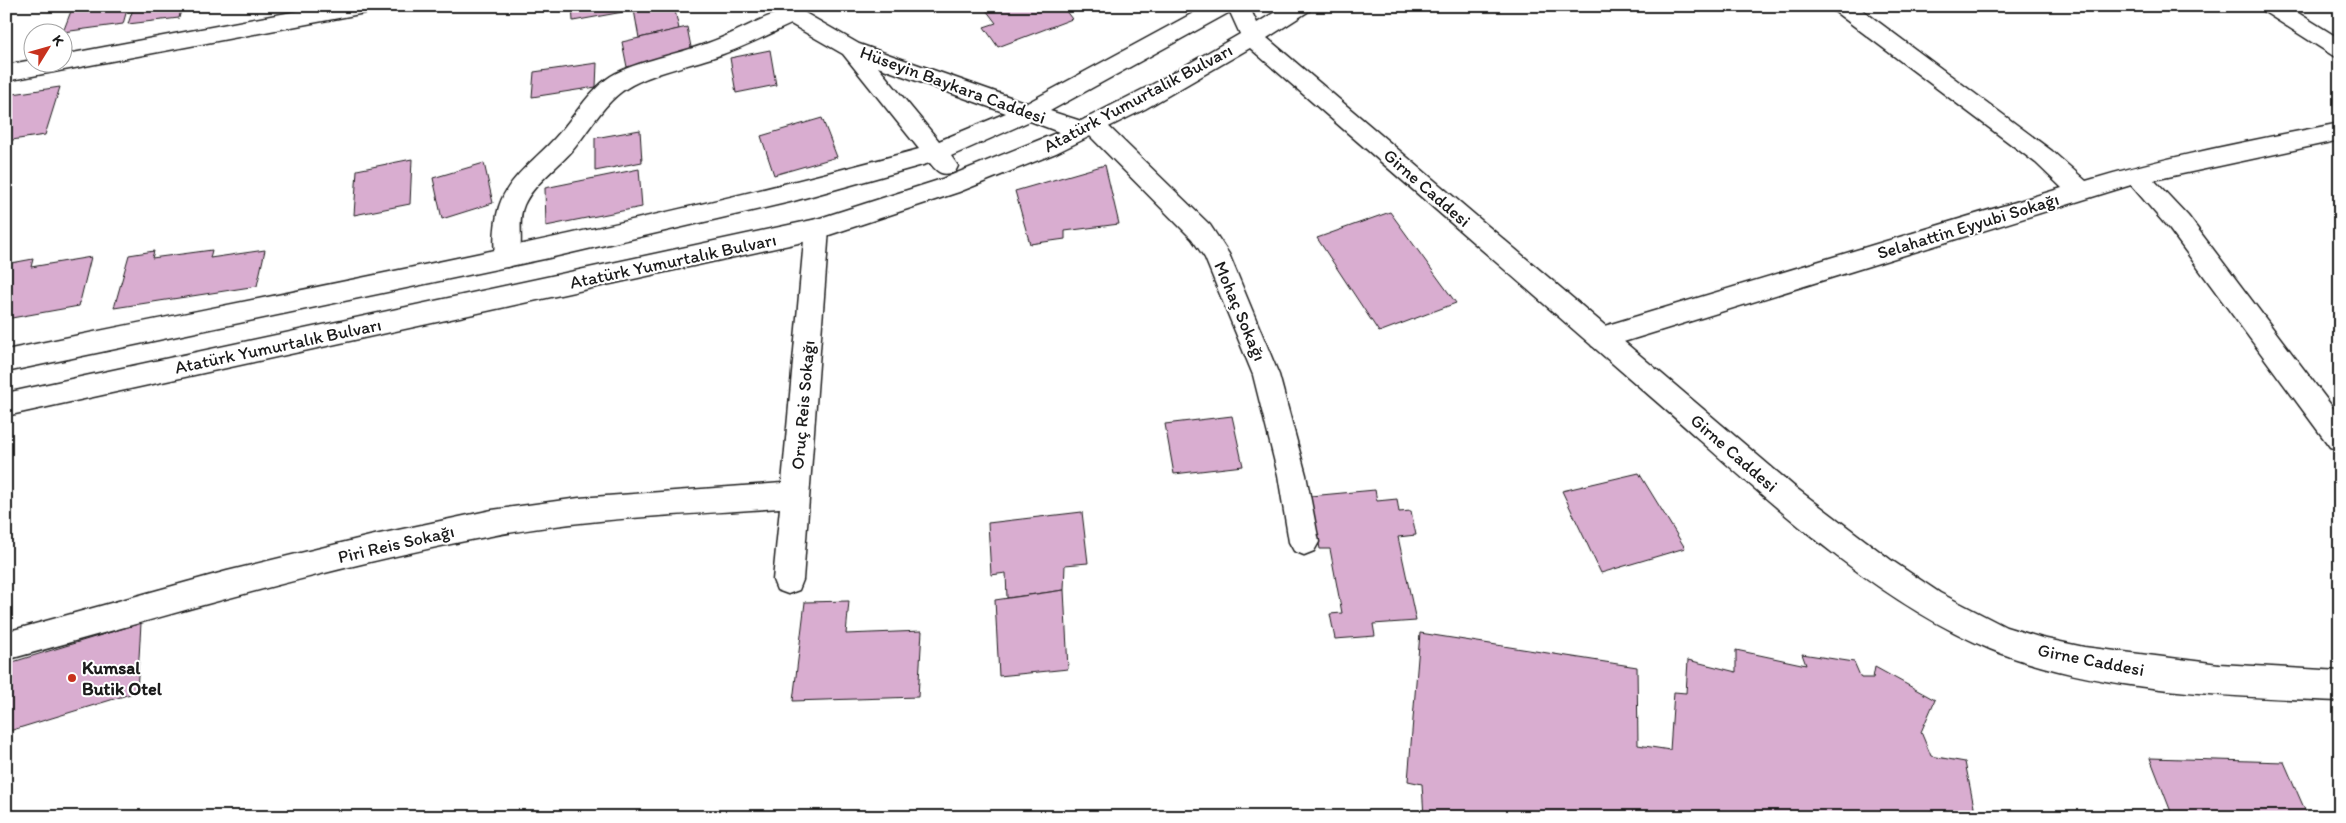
<svg xmlns="http://www.w3.org/2000/svg" width="2346" height="823" viewBox="0 0 2346 823" font-family="Itim,sans-serif">
	<rect width="100%" height="100%" fill="#fff"/>
	<filter id="ink" filterUnits="userSpaceOnUse"><feTurbulence type="fractalNoise" baseFrequency=".02" numOctaves="2"/><feDisplacementMap in="SourceGraphic" scale="10" xChannelSelector="R" yChannelSelector="G"/><feConvolveMatrix kernelMatrix="1 2 1 2 8 2 1 2 1" color-interpolation-filters="sRGB"/></filter>
	<g filter="url(#ink)">
		<g fill="#d9add0" stroke="#1c1c1c">
			<path d="M73,6H128L123,24L63,32Z"/>
			<path d="M134,6H182L179,18L128,24Z"/>
			<path d="M572,6H633L634,10L573,21Z"/>
			<path d="M652,6H674L679,29L639,38L634,10Z"/>
			<path d="M996,6H1062L1072,19L998,47L984,27L996,23L986,10Z"/>
			<path d="M687,27L692,52L627,67L622,42Z"/>
			<path d="M770,50L776,85L736,93L730,58Z"/>
			<path d="M597,63L596,87L532,97L534,72Z"/>
			<path d="M60,87L45,135L12,140L6,157V95Z"/>
			<path d="M822,118L837,157L774,175L761,136Z"/>
			<path d="M640,130L642,162L595,171V138Z"/>
			<path d="M412,159L410,204L354,215L357,170Z"/>
			<path d="M484,163L493,203L442,219L433,178Z"/>
			<path d="M1105,165L1119,224L1065,231V239L1030,244L1015,191Z"/>
			<path d="M639,169L642,207L546,226L545,188Z"/>
			<path d="M1390,212L1456,303L1379,332L1317,238Z"/>
			<path d="M212,250L210,258L265,250L257,286L114,308L129,255L154,251L152,258Z"/>
			<path d="M91,257L79,306L6,319V264L33,259L31,267Z"/>
			<path d="M1232,416L1243,466L1174,474L1165,424Z"/>
			<path d="M1639,473L1685,548L1601,573L1562,491Z"/>
			<path d="M1375,490L1377,501L1397,499L1399,512L1411,511L1416,535L1398,537L1416,621L1373,624L1375,636L1335,639L1330,614L1342,613L1330,549H1320L1310,496Z"/>
			<path d="M1082,512L1088,563L1065,565L1064,590L1007,598L1006,573L991,575L988,523Z"/>
			<path d="M1064,590L1068,669L999,676L995,600Z"/>
			<path d="M849,601L846,634L922,631L918,697L793,701L805,602Z"/>
			<path d="M141,623L137,692L6,732V664Z"/>
			<path d="M1420,633L1637,667L1638,745L1670,750L1674,692L1686,693L1688,660L1736,672V650L1806,665L1802,654L1854,662L1861,678H1873L1875,667L1935,700L1921,732L1931,756L1965,762L1976,817H1424L1422,784L1408,781Z"/>
			<path d="M2150,758L2284,762L2308,817H2173Z"/>
		</g>
		<g fill="none" stroke-linecap="round" stroke-linejoin="round">
			<defs>
				<g id="street">
					<path d="M324,6H376L373,11L365,13L6,81V65L32,60V62H62V55Z"/>
					<path d="M1831,6H1857L2052,151L2086,181C2169,156 2254,140 2340,123V140L2154,180L2188,216L2340,417V451L2330,447L2170,230L2131,185L1601,349L1592,346L1588,338L1592,330L1601,327L2062,188L2036,163L1834,11Z"/>
					<path d="M2260,6H2287L2340,39V58L2332,55L2263,11Z"/>
					<path d="M792,8L800,10L803,15L800,20C775,31 749,45 723,54C696,64 650,73 627,88C604,102 589,131 572,151C557,168 534,183 524,205C516,223 526,246 516,264L507,267L498,264C491,251 495,215 501,201C511,176 537,158 555,138C572,120 590,89 611,76C637,61 679,54 708,43C736,33 763,16 792,8Z"/>
					<path d="M1093,117L1101,119L1210,225L1229,254L1279,375L1306,475L1319,542L1314,551L1304,555L1294,551L1289,542L1278,475L1253,375L1205,258L1192,239L1085,131L1081,125L1085,119Z"/>
					<path d="M817,219L826,222L829,229L803,580L799,590L788,594L777,590L773,580L780,508C684,515 586,518 491,536C327,567 167,616 6,660V632L227,571L370,536L492,510L579,498L782,483L805,229L808,222Z"/>
				</g>
				<path id="secondary" d="M765,6H793L859,44L1027,103L1206,6H1249L1257,23L1285,6H1312L1309,11L1267,38L1796,488L1891,560L1940,593L2006,627L2042,638L2084,647L2219,664L2340,671V701C2230,697 2092,691 1990,649C1869,599 1755,488 1658,403C1522,285 1386,166 1250,48L1145,109L1056,153L959,192L817,239L6,416V393L817,219L942,179L1059,132L1030,121L951,156L958,166L955,172C942,176 938,173 930,163L790,202L549,258L6,372V350C311,287 618,231 919,149L843,54L768,11ZM1230,12L1240,34L1157,82L1081,121L1050,111ZM878,67L1006,113L939,141Z"/>
			</defs>
			<use href="#street" stroke="#1c1c1c" stroke-width="3"/>
			<use href="#secondary" stroke="#1c1c1c" stroke-width="3"/>
			<use href="#street" fill="#fff" fill-rule="evenodd"/>
			<use href="#secondary" fill="#fff" fill-rule="evenodd"/>
		</g>
	</g>
	<circle fill="#c8321e" stroke="#fff" stroke-width="2" cx="72" cy="678" r="5"/>
	<g text-anchor="middle" stroke-width="4" stroke-linejoin="round" paint-order="stroke">
		<g font-size="18" fill="#1c1c1c" stroke="#fff">
			<text transform="translate(953 85) rotate(20)" y="6">Hüseyin Baykara Caddesi</text>
			<text transform="translate(1138 98) rotate(-28)" y="6">Atatürk Yumurtalık Bulvarı</text>
			<text transform="translate(1427 188) rotate(41)" y="6">Girne Caddesi</text>
			<text transform="translate(1968 226) rotate(-17)" y="6">Selahattin Eyyubi Sokağı</text>
			<text transform="translate(673 261) rotate(-12)" y="6">Atatürk Yumurtalık Bulvarı</text>
			<text transform="translate(1240 311) rotate(67)" y="6">Mohaç Sokağı</text>
			<text transform="translate(278 346) rotate(-12)" y="6">Atatürk Yumurtalık Bulvarı</text>
			<text transform="translate(803 405) rotate(-85)" y="6">Oruç Reis Sokağı</text>
			<text transform="translate(1734 453) rotate(41)" y="6">Girne Caddesi</text>
			<text transform="translate(396 544) rotate(-13)" y="6">Piri Reis Sokağı</text>
			<text transform="translate(2091 660) rotate(11)" y="6">Girne Caddesi</text>
		</g>
		<g font-size="18" font-weight="bold" fill="#1c1c1c" stroke="#fff" text-anchor="start">
			<text x="82" y="674">Kumsal<tspan x="82" dy="21">Butik Otel</tspan></text>
		</g>
	</g>
	<rect width="2346" height="823" fill="none" stroke="#fff" stroke-width="25"/>
	<rect x="12" y="12" width="2321" height="798" fill="none" stroke="#1c1c1c" stroke-width="2" filter="url(#ink)"/>
	<g transform="translate(48 48) rotate(53)"><circle r="24" fill="#ffffff" stroke="#a4a4a4"/>
	<path d="M0-4L9 19L0 12L-9 19Z" fill="#c8321e"/>
	<text y="-8" font-size="14" font-weight="bold" text-anchor="middle" fill="#1c1c1c">K</text>
	</g>
</svg>
